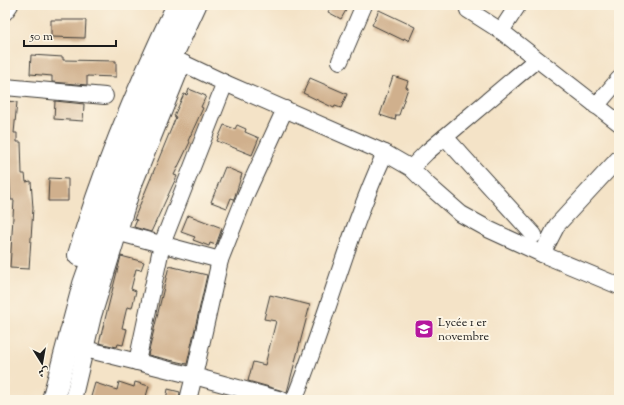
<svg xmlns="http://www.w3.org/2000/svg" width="624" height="405" viewBox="0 0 624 405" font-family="'Sorts Mill Goudy',Amiri,serif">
	<rect width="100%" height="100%" fill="#fcf5e5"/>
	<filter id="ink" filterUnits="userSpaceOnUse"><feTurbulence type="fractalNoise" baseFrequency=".025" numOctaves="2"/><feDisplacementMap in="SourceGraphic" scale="8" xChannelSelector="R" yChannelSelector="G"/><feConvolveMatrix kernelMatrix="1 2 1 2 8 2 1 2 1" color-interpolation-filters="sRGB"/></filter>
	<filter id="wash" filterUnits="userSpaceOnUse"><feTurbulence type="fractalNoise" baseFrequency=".012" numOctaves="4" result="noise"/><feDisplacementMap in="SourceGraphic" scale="16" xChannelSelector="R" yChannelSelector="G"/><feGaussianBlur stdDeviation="0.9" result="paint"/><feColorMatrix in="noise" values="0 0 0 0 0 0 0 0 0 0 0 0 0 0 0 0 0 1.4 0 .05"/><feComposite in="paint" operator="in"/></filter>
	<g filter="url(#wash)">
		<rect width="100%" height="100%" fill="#f4e3c7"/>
		<g id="blocks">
			<g fill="#d0b08d">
				<path d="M332,5H349L341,19L328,12Z"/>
				<path d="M379,10L415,27L409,41L404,38L403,40L372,25Z"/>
				<path d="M51,20H86L85,38L51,37Z"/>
				<path d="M31,55L63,57V60L116,61V77L87,76V85L52,82V76L30,74Z"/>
				<path d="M393,76L408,81L406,87L408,88L399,115H396L395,120L380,115Z"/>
				<path d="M310,78L347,94L341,108L335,106L334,108L303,93Z"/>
				<path d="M189,89L206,96L201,107L203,108L188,141L190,142L174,175L177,176L151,232L134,227L137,220L134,219L176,117L174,116L184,94L187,95Z"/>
				<path d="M5,101L17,102L14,133H17V142H21L22,174H25L26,182L31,181L33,208L29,269L10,268L14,200H11L8,157H5Z"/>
				<path d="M55,101L84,104L83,121L54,119Z"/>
				<path d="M224,125L235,129L237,125L246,129L245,132L259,138L252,155L217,141Z"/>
				<path d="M225,167L242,174L234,199L231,198L227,208L211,202Z"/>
				<path d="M49,178L68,179V201H48Z"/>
				<path d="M188,215L222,228L216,245L210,243L209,246L193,240L195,237L181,232Z"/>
				<path d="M121,256L144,262L141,270L136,269L131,289L136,291L132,308L127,307L122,328L127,329L123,345L118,344L117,347L99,343Z"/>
				<path d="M169,266L207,275L187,364L148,355Z"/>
				<path d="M270,295L310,305L287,392L248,381L253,362L265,365L276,321L264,319Z"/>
				<path d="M119,382L134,387L135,382L149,386L145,400H90L95,383L117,390Z"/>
				<path d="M168,389L180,392L179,400H166Z"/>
			</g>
		</g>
	</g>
	<g filter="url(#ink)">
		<use href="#blocks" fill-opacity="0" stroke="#3c3a36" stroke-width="1"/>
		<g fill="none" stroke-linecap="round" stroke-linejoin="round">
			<defs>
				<g id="minor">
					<path d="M518,5L501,31L619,123"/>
					<path d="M468,10L501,31"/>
					<path d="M5,12L10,5"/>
					<path d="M170,57L225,83L385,153L411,168L428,185L461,214L490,230L542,254L619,286"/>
					<path d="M340,61L364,5"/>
					<path d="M5,87L105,96"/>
					<path d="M596,106L619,79"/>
					<path d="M445,137L534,235"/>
					<path d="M411,168L427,152L536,60"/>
					<path d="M120,233L220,260L246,194L285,109"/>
					<path d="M542,254L557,225L619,158"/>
					<path d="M220,260L194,376L282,400"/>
					<path d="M85,349L194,376L188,400"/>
					<path d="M137,362L162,244L225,83"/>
					<path d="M73,400L93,316L132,189L183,63"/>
					<path d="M294,400C327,319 348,233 385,153"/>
				</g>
				<g id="highway">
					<path d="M79,255C104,168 139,86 178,5"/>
					<path d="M53,400L84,284L110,211L154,94L195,5"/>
				</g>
			</defs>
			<use href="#minor" stroke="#3c3a36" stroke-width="18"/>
			<use href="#highway" stroke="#3c3a36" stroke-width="24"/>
			<use href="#minor" stroke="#fff" stroke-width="16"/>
			<use href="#highway" stroke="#fff" stroke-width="22"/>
		</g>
	</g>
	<defs>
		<symbol id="school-square" viewBox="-11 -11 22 22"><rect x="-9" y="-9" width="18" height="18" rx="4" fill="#b5179e" stroke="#fcf5e5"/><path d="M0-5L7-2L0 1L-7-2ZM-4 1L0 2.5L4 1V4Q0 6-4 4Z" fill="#fff"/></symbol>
	</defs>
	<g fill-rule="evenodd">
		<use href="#school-square" x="413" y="318" width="22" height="22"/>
	</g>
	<g text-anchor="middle" stroke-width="4" stroke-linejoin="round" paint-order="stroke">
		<g font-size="12" fill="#1c1c1c" stroke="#fcf5e5" text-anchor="start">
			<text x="438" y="326">Lycée 1 er<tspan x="438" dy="14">novembre</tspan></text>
		</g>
	</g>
	<rect width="624" height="405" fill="none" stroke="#fcf5e5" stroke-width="20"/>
	<g transform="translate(42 363) rotate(169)" stroke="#fcf5e5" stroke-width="3" paint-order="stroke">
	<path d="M0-3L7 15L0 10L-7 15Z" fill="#1c1c1c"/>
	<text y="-6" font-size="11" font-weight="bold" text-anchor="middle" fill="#1c1c1c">ش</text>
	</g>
	<path d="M24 40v6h92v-6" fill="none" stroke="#1c1c1c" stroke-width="2"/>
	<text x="30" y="40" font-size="12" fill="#1c1c1c" stroke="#fcf5e5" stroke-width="3" paint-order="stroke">50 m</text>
</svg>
